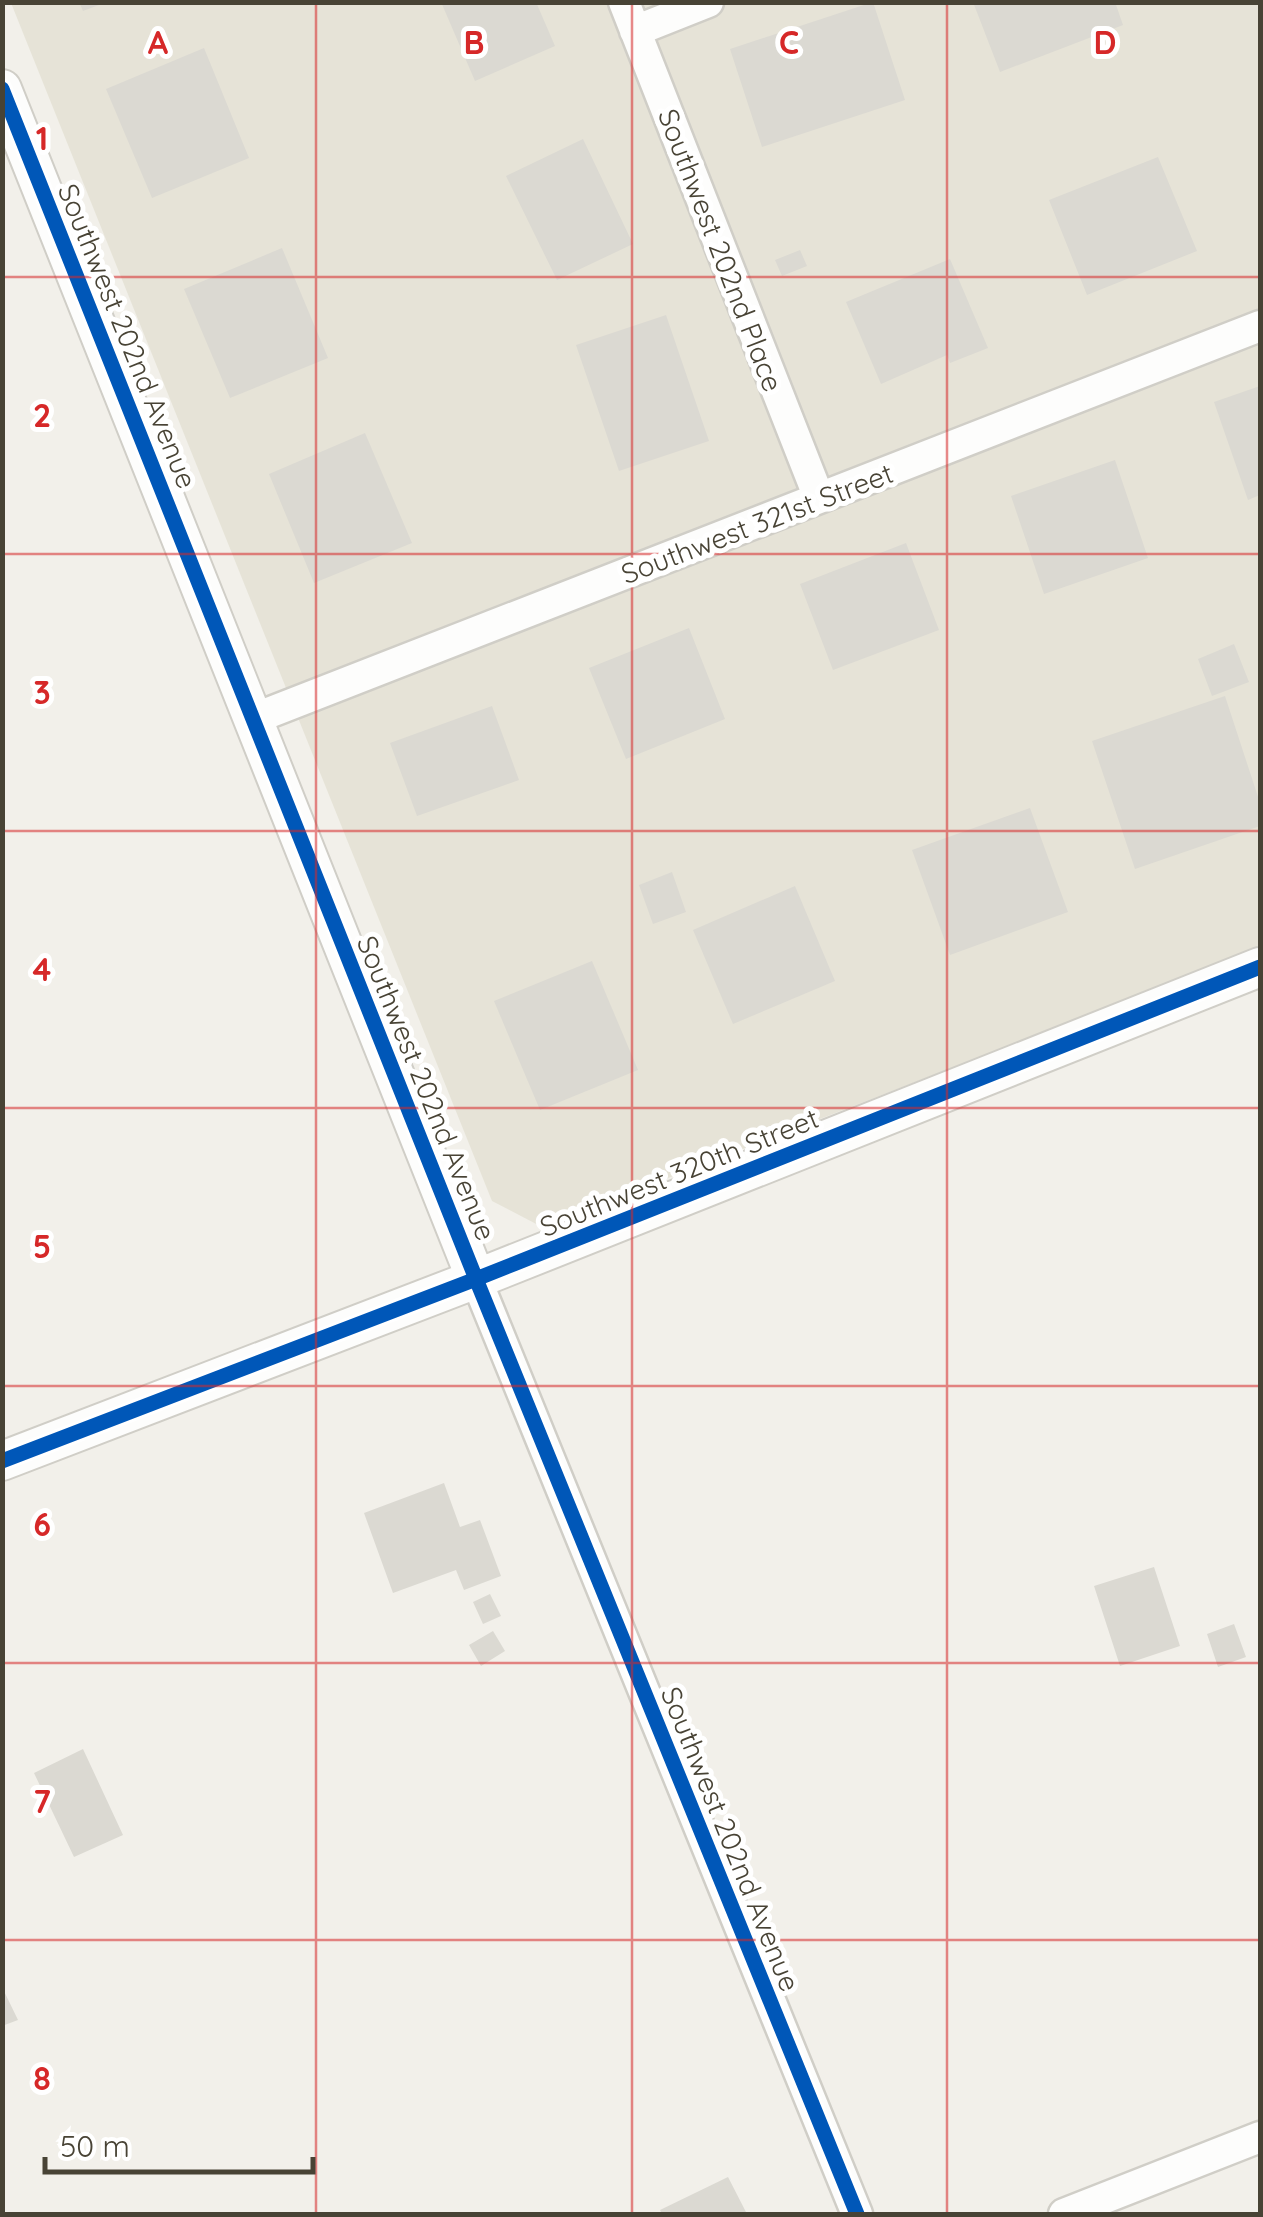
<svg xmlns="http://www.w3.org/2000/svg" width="1263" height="2217" viewBox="0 0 1263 2217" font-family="Quicksand,sans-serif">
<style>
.residential{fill:#e6e3d7}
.building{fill:#dbd9d2}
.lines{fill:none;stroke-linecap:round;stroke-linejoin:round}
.minor-casing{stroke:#d0cec7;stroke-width:35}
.tertiary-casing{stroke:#d0cec7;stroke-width:42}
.minor{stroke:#fdfdfc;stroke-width:30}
.tertiary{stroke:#fdfdfc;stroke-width:38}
.cycleway-casing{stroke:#fff;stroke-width:21}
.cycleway{stroke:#0057b8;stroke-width:15}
.grid{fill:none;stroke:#d62828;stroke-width:2.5;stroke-opacity:0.55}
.labels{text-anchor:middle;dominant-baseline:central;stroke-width:10;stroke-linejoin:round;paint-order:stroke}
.street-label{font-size:28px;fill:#484335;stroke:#fff}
.grid-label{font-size:32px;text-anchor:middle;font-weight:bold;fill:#d62828;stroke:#fff;stroke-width:10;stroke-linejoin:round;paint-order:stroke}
</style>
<rect width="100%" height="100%" fill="#f2f0ea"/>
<path class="residential" d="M11 3H1260V948L542 1227 492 1201Z"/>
<path class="building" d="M79 2H104V3L83 11Z
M441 2H536L555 46 475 81Z
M873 2 905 100 762 147 730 49Z
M973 2H1115L1123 25 1000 72Z
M204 48 249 158 152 198 106 89Z
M583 139 633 244 557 280 506 176Z
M1158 157 1197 251 1087 295 1049 200Z
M282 248 328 358 230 398 184 289Z
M800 250 807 266 782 276 775 260Z
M950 259 988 348 950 363 947 355 881 384 846 302Z
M666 315 709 441 619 471 576 345Z
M1260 386V495L1248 500 1214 402Z
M365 433 412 543 314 583 269 474Z
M1115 460 1148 558 1044 594 1011 496Z
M906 543 939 630 833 670 800 584Z
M689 628 725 719 626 759 589 668Z
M1234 644 1249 682 1212 696 1198 659Z
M1225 696 1260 803V826L1135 869 1092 741Z
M492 706 519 780 417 816 390 743Z
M1030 808 1068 912 950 955 912 850Z
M672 872 686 912 653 924 639 885Z
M795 886 835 981 733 1024 693 930Z
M592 961 638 1070 540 1110 494 1001Z
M444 1483 460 1527 480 1520 501 1576 464 1590 456 1570 393 1593 364 1513Z
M1154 1567 1180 1646 1120 1666 1094 1586Z
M490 1594 501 1616 483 1624 473 1602Z
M1234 1624 1246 1657 1218 1667 1207 1634Z
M493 1631 505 1651 481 1666 469 1645Z
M83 1749 123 1835 74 1857 34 1773Z
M2 1987 18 2020 2 2026Z
M728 2177 747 2214H662L660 2210Z"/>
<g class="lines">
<defs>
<path id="minor" d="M624 2 819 498
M635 31 708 2
M253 719 1260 326
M476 1279 857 2214
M1064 2214 1260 2137"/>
<path id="tertiary" d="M2 89 476 1279
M2 1461 476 1279 1260 967"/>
</defs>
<use href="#minor" class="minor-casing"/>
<use href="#tertiary" class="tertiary-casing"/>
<use href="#minor" class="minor"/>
<use href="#tertiary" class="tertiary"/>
<defs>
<path id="cycleway" d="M2 89 476 1279 857 2214
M2 1461 476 1279 1260 967"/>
</defs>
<use href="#cycleway" class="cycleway-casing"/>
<use href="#cycleway" class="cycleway"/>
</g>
<path class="grid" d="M316 2V2214M632 2V2214M947 2V2214M2 277H1260M2 554H1260M2 831H1260M2 1108H1260M2 1386H1260M2 1663H1260M2 1940H1260"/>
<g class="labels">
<g class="street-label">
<text transform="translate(721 250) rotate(69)">Southwest 202nd Place</text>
<text transform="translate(128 336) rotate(68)">Southwest 202nd Avenue</text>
<text transform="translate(757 523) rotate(-21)">Southwest 321st Street</text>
<text transform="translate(427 1088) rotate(68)">Southwest 202nd Avenue</text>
<text transform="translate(679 1172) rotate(-22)">Southwest 320th Street</text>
<text transform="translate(731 1839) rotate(68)">Southwest 202nd Avenue</text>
</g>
</g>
<g class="grid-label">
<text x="158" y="54">A</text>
<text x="474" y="54">B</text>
<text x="789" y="54">C</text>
<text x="1105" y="54">D</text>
<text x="42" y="150">1</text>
<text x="42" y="427">2</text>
<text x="42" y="704">3</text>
<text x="42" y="981">4</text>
<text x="42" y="1258">5</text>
<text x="42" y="1536">6</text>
<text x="42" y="1813">7</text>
<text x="42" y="2090">8</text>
</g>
<rect width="1263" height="2217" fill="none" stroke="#484335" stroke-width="10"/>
<path d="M45 2157v15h268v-15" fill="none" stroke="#484335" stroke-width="5"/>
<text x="60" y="2157" font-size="30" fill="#484335" stroke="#ffffff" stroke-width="8" paint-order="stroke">50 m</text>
</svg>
